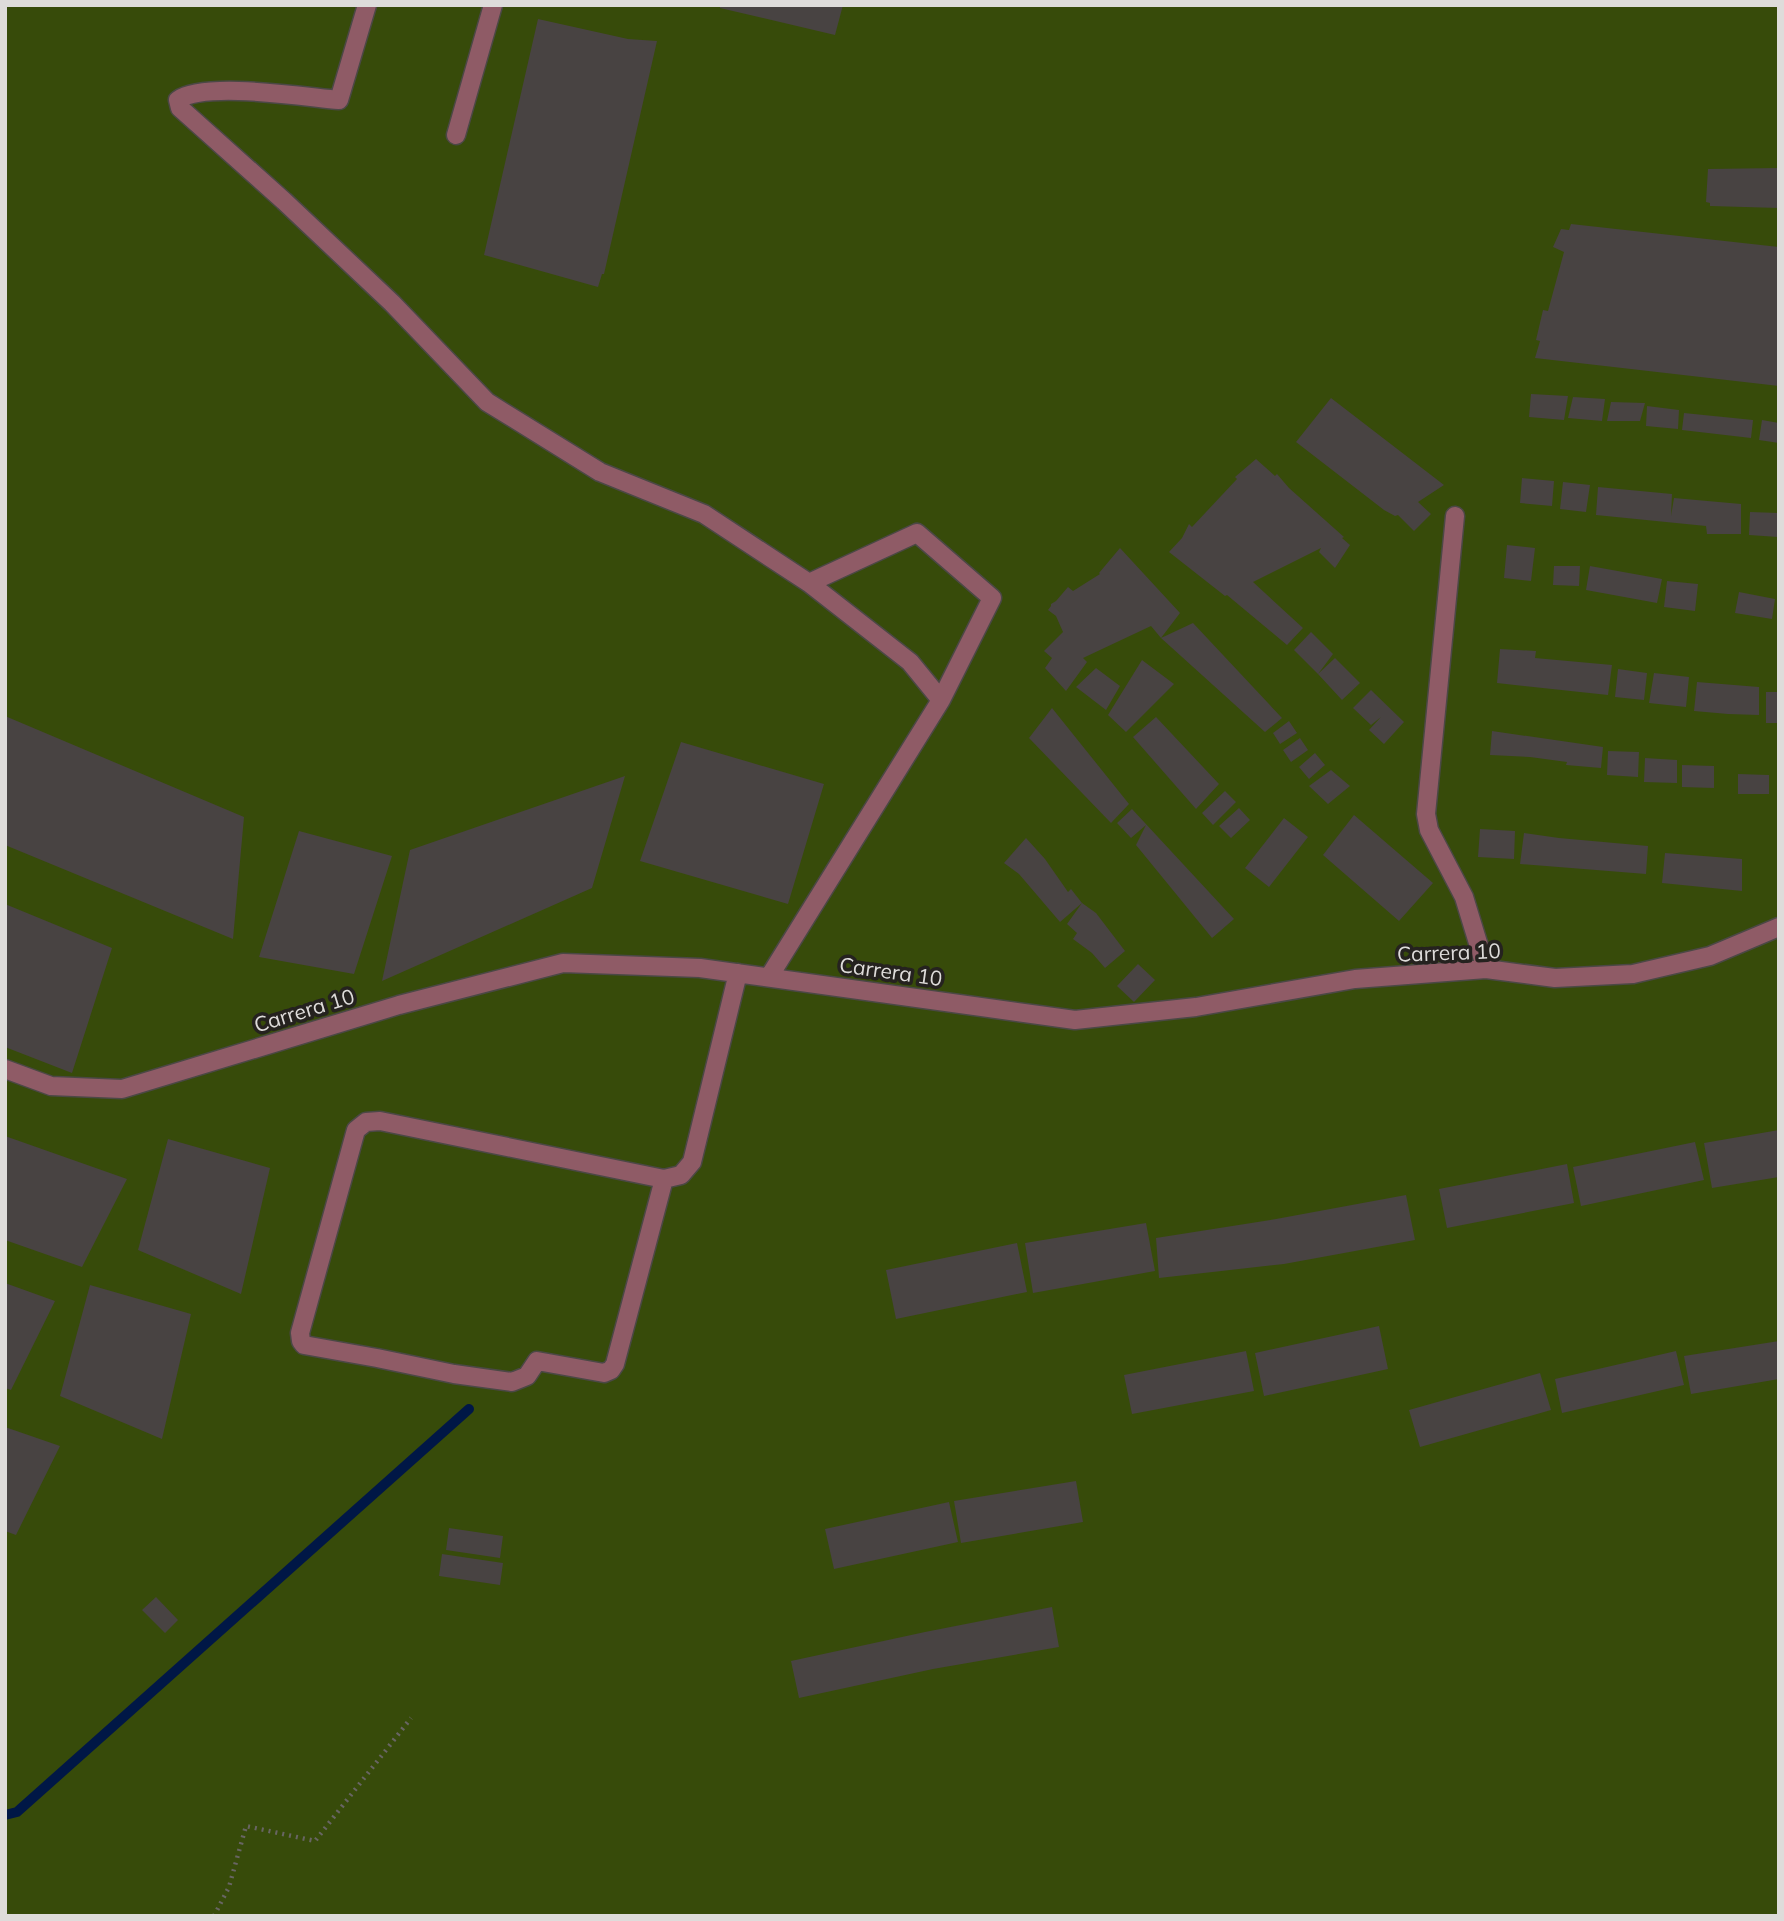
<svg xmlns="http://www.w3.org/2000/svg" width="1784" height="1921" viewBox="0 0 1784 1921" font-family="Mulish,sans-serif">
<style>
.green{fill:#374b0a}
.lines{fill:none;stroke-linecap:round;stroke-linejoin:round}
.stream{stroke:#001746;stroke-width:10}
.building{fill:#484342}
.minor-casing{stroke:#4b4845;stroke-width:21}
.path{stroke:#686563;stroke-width:4.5;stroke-dasharray:2 5;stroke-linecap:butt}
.minor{stroke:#8f5b66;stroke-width:18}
.labels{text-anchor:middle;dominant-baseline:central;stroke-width:7;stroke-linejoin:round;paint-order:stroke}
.street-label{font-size:21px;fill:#dedcda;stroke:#25221f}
</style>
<rect width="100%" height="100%" fill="#2f2c29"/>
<path class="green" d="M5 5H1779V1916H5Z"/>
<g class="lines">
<path class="stream" d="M5 1815 17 1812 469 1409"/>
</g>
<path class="building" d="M720 5H843L835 35 720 8Z
M538 19 628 39 657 41 604 274H602L598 287 484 255Z
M1779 168V208L1710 206V203L1706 202 1708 169Z
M1571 224 1779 247V386L1535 358 1540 341 1536 340 1543 310 1548 311 1564 252 1553 247 1561 229 1569 230Z
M1531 394 1568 396 1564 420 1529 417Z
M1573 397 1605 399 1602 421 1568 418Z
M1331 398 1444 485 1418 502 1431 514 1414 531 1398 515 1395 516 1384 510 1296 442Z
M1611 402 1645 403 1640 421H1607Z
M1647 406 1679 410 1678 429 1646 426Z
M1684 413 1753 420 1751 438 1682 430Z
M1762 420 1779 423V443L1759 440Z
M1256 459 1275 476 1277 474 1289 488 1344 537 1342 538 1350 545 1335 568 1319 552 1321 548 1253 582 1303 628 1287 645 1227 595 1225 596 1169 552 1182 538 1189 524 1192 527 1237 479 1235 477Z
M1522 478 1554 481 1552 506 1520 503Z
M1563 482 1590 485 1586 512 1560 509Z
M1598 487 1672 494 1671 516 1674 498 1741 504V534H1707L1706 526 1596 515Z
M1750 512 1779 513 1778 537 1749 535Z
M1507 545 1535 548 1531 581 1504 578Z
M1120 548 1180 613 1161 638 1193 623 1282 718 1265 732 1161 638 1151 626 1083 658 1087 662 1066 691 1045 668 1052 658 1044 651 1063 632 1056 616 1048 610 1051 606V604L1056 601 1068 587 1073 591 1100 574 1099 573Z
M1554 566H1580L1579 586 1553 585Z
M1590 566 1662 579 1657 603 1586 590Z
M1667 581 1698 584 1695 611 1664 607Z
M1739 592 1775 599 1772 619 1735 613Z
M1311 632 1333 654 1318 674 1294 650Z
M1500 649 1536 651 1535 658 1612 665 1608 695 1497 683Z
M1335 658 1360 683 1342 700 1318 674Z
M1142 660 1174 684 1126 732 1108 715Z
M1096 668 1120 686 1106 710 1076 687Z
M1618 669 1647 673 1644 700 1615 697Z
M1654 673 1689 677 1686 707 1649 703Z
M1697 682 1759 687V715L1728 714 1694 711Z
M1371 690 1404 722 1384 744 1369 730 1381 717 1371 725 1353 708Z
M1766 692H1779V723H1766Z
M1052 708 1129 804 1111 823 1029 738Z
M5 716 244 817 233 939 5 845Z
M1156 717 1219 784 1196 809 1133 737Z
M1289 721 1297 733 1280 744 1273 733Z
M1492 731 1603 747 1601 768 1566 765 1567 762 1530 757 1490 755Z
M1300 738 1308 750 1291 762 1283 750Z
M681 742 824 784 788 904 640 861Z
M1608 751 1639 752 1638 777 1607 775Z
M1315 753 1325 765 1309 779 1299 767Z
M1645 758 1677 760V783L1644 782Z
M1682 765 1714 766V788L1682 787Z
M1331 770 1350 786 1328 804 1309 786Z
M1738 774 1769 775V794H1738Z
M625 776 592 888 382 981 410 850Z
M1225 791 1236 802 1213 825 1202 813Z
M1239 808 1250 820 1231 838 1219 826Z
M1132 809 1234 919 1212 938 1136 845 1146 825 1131 838 1117 823Z
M1354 815 1433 883 1399 921 1323 855Z
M1284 818 1308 837 1269 887 1245 868Z
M1480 829 1515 831 1514 859 1478 857Z
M299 831 392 856 354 974 259 957Z
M1524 833 1559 838 1648 846 1646 874 1520 864Z
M1026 838 1045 859 1068 892 1071 889 1082 903 1096 913 1125 951 1105 968 1092 953 1073 939 1077 933 1067 924 1082 903 1060 922 1019 874 1004 863Z
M1665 853 1742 859V891L1662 883Z
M5 904 112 948 72 1073 5 1047Z
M1138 964 1155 980 1134 1002 1117 986Z
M1779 1130V1177L1712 1188 1704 1143Z
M5 1136 127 1179 82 1267 5 1240Z
M168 1139 270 1168 241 1294 138 1250Z
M1695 1142 1704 1180 1581 1206 1573 1167Z
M1567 1164 1574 1203 1447 1228 1439 1189Z
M1406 1195 1415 1240 1284 1264 1159 1278 1156 1238 1276 1219Z
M1146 1223 1155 1271 1033 1293 1025 1243Z
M1017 1243 1027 1292 896 1319 886 1270Z
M5 1283 55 1301 11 1390 5 1388Z
M90 1285 191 1314 162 1439 60 1396Z
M1379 1326 1388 1369 1264 1396 1255 1353Z
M1779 1341V1379L1691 1394 1684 1356Z
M1246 1351 1254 1391 1132 1414 1124 1375Z
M1676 1351 1684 1385 1562 1413 1555 1379Z
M1540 1373 1551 1410 1420 1447 1409 1410Z
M5 1427 60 1446 16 1535 5 1531Z
M1076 1481 1083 1522 961 1543 954 1501Z
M949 1502 958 1542 834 1569 825 1529Z
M449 1528 503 1536 500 1558 446 1550Z
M442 1554 503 1563 500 1585 439 1576Z
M156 1597 178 1620 165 1633 142 1610Z
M1052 1607 1059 1647 933 1669 799 1698 791 1661 925 1632Z"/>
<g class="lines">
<defs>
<path id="minor" d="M367 5 339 100C304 97 205 81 178 100L180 108 284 201 392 303 487 402 600 472 704 514 809 583 910 662 941 700
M456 135 493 5
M1455 516 1426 814 1429 830 1464 897 1486 969
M769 977 941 700 992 598 917 533 809 583
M5 1069 51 1086 122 1089 399 1005 563 963 700 968 1075 1020 1196 1007 1355 979 1486 969 1555 978 1633 974 1710 956 1779 927
M664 1179 615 1364 611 1370 604 1373 537 1361 527 1376 512 1382 454 1374 377 1358 304 1345 301 1341 300 1333 356 1130 366 1122 380 1121 664 1179 681 1175 692 1162 738 973"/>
</defs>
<use href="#minor" class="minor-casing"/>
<path class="path" d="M214 1916 229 1887 246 1826 315 1841 411 1718"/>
<use href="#minor" class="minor"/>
</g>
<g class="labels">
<g class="street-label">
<text transform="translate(1449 952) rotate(-2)">Carrera 10</text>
<text transform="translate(891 971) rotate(8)">Carrera 10</text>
<text transform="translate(304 1010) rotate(-17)">Carrera 10</text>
</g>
</g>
<rect width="1784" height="1921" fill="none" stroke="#dedcda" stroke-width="14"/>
</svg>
